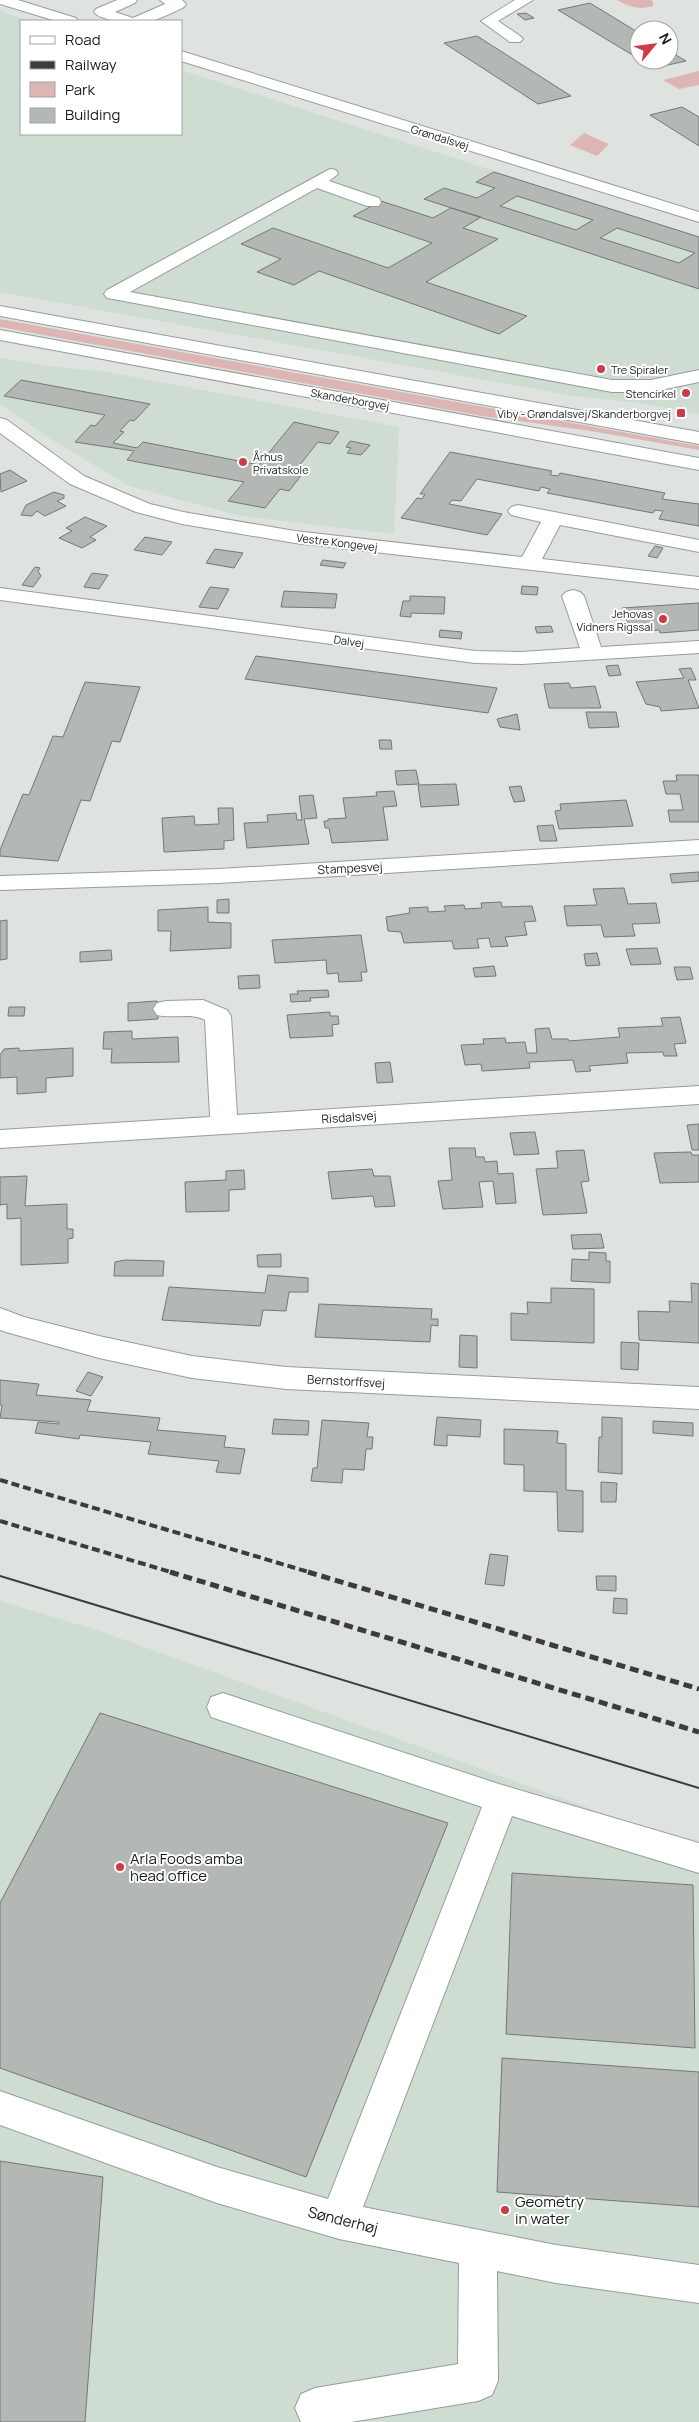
<svg xmlns="http://www.w3.org/2000/svg" width="699" height="2422" viewBox="0 0 699 2422" font-family="Manrope,sans-serif">
<style>
.built{fill:#cfdcd2}
.green{fill:#ddb5b4}
.building{fill:#b3b8b4;stroke:#737874;fill-rule:evenodd}
.lines{fill:none;stroke-linecap:round;stroke-linejoin:round}
.minor-casing{stroke:#979d99;stroke-width:2}
.major-casing{stroke:#979d99;stroke-width:2}
.minor{fill:#fff;fill-rule:evenodd}
.major{fill:#fff;fill-rule:evenodd}
.tram{stroke:#3a3d3b;stroke-width:2}
.rail-far1{stroke:#3a3d3b;stroke-width:4;stroke-dasharray:8 4;stroke-linecap:butt}
.rail{stroke:#3a3d3b;stroke-width:5;stroke-dasharray:9 5;stroke-linecap:butt}
.poi-dot{fill:#cc3c48;stroke:#fff;stroke-width:2}
.labels{text-anchor:middle;dominant-baseline:central;stroke-width:4;stroke-linejoin:round;paint-order:stroke}
.far-street-label{font-size:11px;fill:#1a1c1b;stroke:#fff}
.far-poi-label{font-size:11px;fill:#1a1c1b;stroke:#fff;text-anchor:end}
.street-label{font-size:12px;fill:#1a1c1b;stroke:#fff}
.near-poi-label{font-size:15px;fill:#1a1c1b;stroke:#fff;text-anchor:start}
.near-street-label{font-size:15px;fill:#1a1c1b;stroke:#fff}
</style>
<rect width="100%" height="100%" fill="#dee3df"/>
<path class="built" d="M0 11 30 21H21V134H181V70L699 237V414L639 403 574 396 0 292Z
M0 358 49 366 107 372 399 427 394 534 240 516 129 486 49 438 0 404Z
M0 1601 100 1631 699 1848V2422H0Z"/>
<path class="green" d="M617 0H650L653 1V6C640 10 629 7 617 0Z
M699 71V85L679 89 663 80Z
M584 133 609 144 597 156 570 145Z
M0 319 699 446V450L591 431 482 416 0 327Z"/>
<path class="building" d="M590 3 639 33V59L558 10Z
M526 13 534 18 525 20 517 14Z
M477 36 571 96 538 104 444 43Z
M669 51 686 61 654 68 641 60H669Z
M682 107 699 117V146L650 115Z
M494 172 699 237V289L424 199 444 188 477 198 495 188 476 182ZM517 196 593 220 576 230 500 206ZM617 228 695 253 679 263 600 238Z
M381 201 433 218 451 208 481 217 463 228 498 239 426 282 527 316 499 334 319 271 294 285 257 272 281 259 241 244 273 228 388 268 432 243 353 216Z
M21 380 150 404 134 421 130 420 120 431 124 432 113 443 137 448 143 442 259 465 294 422 339 432 330 444 318 442 294 472 303 473 289 491 280 489 265 508 228 501 244 482 127 460 134 451 75 442 91 425 95 426 105 415 4 396Z
M350 441 370 445 361 455 347 453 351 448 346 447Z
M450 452 552 471 550 475 558 476 560 473 665 493 662 499 699 504V526L659 519 663 511 655 510 653 513 547 493 550 489 541 487 539 491 477 479 461 501 452 500 449 504 502 514 487 535 401 518 417 498 422 499 425 494H420Z
M10 470 27 481 1 492 0 474Z
M54 492 64 495V498L57 501 66 506 45 516 37 511 32 516 21 515 26 505Z
M85 517 107 526 90 537 96 540 82 548 59 538 72 531 66 528Z
M145 537 172 542 162 555 134 550Z
M655 546 663 548 657 558 648 556Z
M215 549 243 553 234 568 206 563Z
M323 560 346 563 343 568 320 565Z
M35 567 40 568 38 571 41 576 33 587 22 585Z
M92 573 108 575 99 589 84 587Z
M522 586 538 587 537 595 521 594Z
M210 587 229 589 218 609 199 607Z
M284 591 337 594 335 608 281 607Z
M410 596 445 597 444 614 411 613V617L400 616 403 601H410Z
M699 603V630L660 633 659 630 631 632 622 608Z
M551 626 553 632 537 633 535 627Z
M440 630 462 632 461 639 439 637Z
M256 656 497 688 488 713 245 679Z
M618 665 621 675 609 676 606 666Z
M691 668 696 680H688L699 708 661 711 660 707 646 704 636 682 684 678 679 669Z
M85 682 140 687 120 742 112 741 90 801 81 800 58 861 0 856V850L23 794 29 795 53 736 63 737Z
M569 683 571 688 595 686 601 708H549L544 684Z
M586 712H616L619 727 589 728Z
M517 714 520 730 500 727 497 719Z
M379 740H391L392 749H380Z
M416 770 419 784 397 785 395 771Z
M676 775H699V822H670L668 810H683L680 794H666L663 781H677Z
M456 784 459 805 421 807 418 785Z
M521 786 525 801 514 802 509 787Z
M394 791 397 806 383 807 388 840 332 843 329 828H325L324 821H328V819L346 818 343 798 377 796 376 792Z
M313 795 317 818 304 819 309 844 247 848 244 823 268 822 267 815 296 813 297 820H302L299 796Z
M626 800 633 826 559 829 555 811 561 810 560 804Z
M218 808H233L234 840 224 841V849L164 852 162 818 194 816 195 825 219 824Z
M553 825 557 841H540L537 826Z
M699 872V881L672 883 670 874Z
M624 888 628 904 656 903 660 923 632 924 635 936 604 937 601 925 567 926 564 906 597 905 593 889Z
M229 899V913H217V900Z
M501 902 502 907 532 906 536 921 524 922 527 935 505 937 508 946 491 947 489 938 477 939 479 948 454 949 452 941 404 943 401 932 388 931 386 917 410 913 409 908 428 907V912L446 911 444 906 464 905 465 909 482 908 481 903Z
M208 907V922L231 923V948L170 951 171 931H158V910Z
M7 920V959L0 960V921Z
M361 935 367 972H361L362 981 339 982 338 973 327 974 326 960 275 963 272 940Z
M657 948 661 964 631 965 626 949Z
M111 950 112 960 80 962V952Z
M597 953 600 965 586 966 584 954Z
M494 966 496 976 475 977 473 968Z
M674 967H690L693 979 677 980Z
M259 975 260 988 239 989 238 976Z
M328 990 329 997 310 998 311 1001 291 1002 290 994H298L297 991Z
M157 1001 158 1019 128 1021V1003Z
M9 1007H25L24 1016H8Z
M330 1012V1016H338L339 1024 332 1025 333 1036 290 1038 287 1015Z
M680 1017 686 1043 674 1044 677 1056H664L663 1052 626 1053 628 1063 589 1066 591 1071 576 1072 573 1060 529 1062 530 1068 482 1071 481 1064 465 1065 461 1045 484 1044 483 1039 505 1038 506 1043 525 1042 527 1053H537L535 1029 549 1028 552 1039H568L569 1041 620 1037 618 1028 663 1026 661 1018Z
M132 1031V1039L178 1037 179 1062 111 1063 112 1049H103L104 1032Z
M19 1048V1051L73 1048V1076L46 1078V1092L17 1094V1077L0 1078V1055L4 1049Z
M390 1062 393 1082 377 1083 375 1063Z
M699 1124V1150H692L687 1125Z
M535 1132 539 1154 514 1155 510 1133Z
M449 1148H475L476 1157H484L485 1162 497 1161 498 1174 513 1173 516 1203 496 1204 493 1181 479 1182 483 1207 443 1209 438 1181 452 1180Z
M584 1150 589 1181 581 1182 587 1213 543 1215 536 1169 558 1168 556 1151Z
M691 1152 692 1155H699V1182L660 1183 654 1153Z
M372 1169 374 1176H390L395 1206 375 1207 373 1196 332 1199 328 1172Z
M244 1170 245 1189 229 1190V1211L186 1212 185 1182 226 1180V1171Z
M27 1176 25 1206 67 1204V1229H73V1238L68 1239V1263L21 1265V1218L7 1219V1204L0 1205V1177Z
M601 1234 604 1248 573 1249 571 1235Z
M589 1252 606 1253V1261H610V1283L571 1281 572 1259 589 1260Z
M281 1254V1267H258L257 1255Z
M125 1260 164 1261 163 1276H114L115 1262Z
M268 1275 308 1278V1292H289L286 1311 263 1310 260 1326 162 1320 169 1287 265 1293Z
M691 1283 699 1284V1343L639 1340 638 1311 670 1312 669 1301 692 1302Z
M551 1288 594 1289V1343L511 1340V1313L528 1314 527 1302 551 1303Z
M319 1304 432 1309 431 1319H438V1326L431 1325 430 1342 315 1337Z
M460 1335 477 1336V1368L459 1367Z
M621 1342 639 1343 638 1370 621 1369Z
M88 1372 103 1377 91 1396 76 1391Z
M0 1380 39 1384 36 1395 91 1400 87 1411 160 1418 157 1430 226 1436 224 1447 245 1449 240 1474 216 1472 219 1461 148 1454 151 1442 80 1435 79 1439 35 1433 38 1422 59 1424V1422L0 1418 2 1405H0Z
M437 1417 481 1420 480 1437 447 1435V1446L434 1445Z
M602 1417 622 1418V1474L598 1472 599 1437H602Z
M274 1419 309 1421 308 1435 272 1434Z
M322 1420 369 1423 367 1437H373L372 1449H366L364 1470 343 1469 342 1483 311 1481 313 1468H317Z
M653 1421 693 1423V1436L653 1433Z
M504 1429 558 1431 557 1443 566 1444V1490L583 1491V1532L558 1531 557 1492 524 1491V1465L504 1464Z
M601 1482 617 1483 616 1502H601Z
M490 1554 508 1556 504 1586 485 1584Z
M596 1576H616V1591L597 1590Z
M614 1598 627 1599V1614L613 1613Z
M100 1713 448 1823 306 2177 0 2068V1903Z
M512 1873 693 1885 695 2048 506 2034Z
M502 2058 699 2072V2207L497 2192Z
M0 2161 103 2177 85 2422H0Z"/>
<g class="lines">
<defs>
<path id="minor" d="M0 0H18L76 18 78 21H56L0 4Z
M117 0H137L135 3 115 12 133 18 165 4 160 0H182L186 4 184 7C174 12 162 18 151 21 139 24 101 22 94 12L96 9Z
M515 0H533L498 21 520 36 523 39 520 42H510L481 21Z
M181 51 699 212V222L181 61Z
M330 169 336 170 338 174 329 181 379 198 381 202 379 206H367L317 188 130 292 612 380H651L699 370V382L651 392H612L113 299 107 298 104 294 107 290Z
M0 418 7 420 84 476 150 504 183 512 295 531 522 557 541 522 511 515 508 511 511 507 518 505 699 540V552L560 525 542 559 699 577V589L295 543 182 524 136 512 70 484 0 433Z
M0 588 475 651 522 652 580 648 562 596 566 592 573 590 580 592 584 596 601 647 699 641V653L522 664 475 663 0 600Z
M699 840V854L219 883 0 890V876L219 869Z
M203 1000 227 1010 231 1016 237 1115 699 1086V1104L0 1148V1130L210 1117 205 1020C191 1012 173 1019 157 1015L153 1009 157 1003 166 1001Z
M0 1308 24 1317 99 1336 192 1356 286 1367 699 1387V1409L286 1389 192 1378 99 1358 6 1332 0 1330Z
M223 1693 502 1785 699 1843V1873L512 1816 363 2207 556 2245 699 2265V2303L556 2283 497 2271 498 2381 492 2395 478 2401 351 2422H301L295 2408 301 2394 315 2388 458 2364 459 2263 339 2239 217 2203 0 2125V2091L217 2167 328 2199 482 1807 211 1717 207 1707 211 1697Z"/>
<path id="major" d="M0 306 699 432V444L0 316Z
M0 330 699 458V470L0 340Z"/>
</defs>
<use href="#minor" class="minor-casing"/>
<use href="#major" class="major-casing"/>
<use href="#minor" class="minor"/>
<use href="#major" class="major"/>
<path class="tram" d="M0 1576 699 1788"/>
<path class="rail-far1" d="M0 1480 312 1573
M0 1521 174 1573"/>
<path class="rail" d="M170 1572 699 1732
M308 1572 699 1689"/>
</g>
<g class="poi-dot">
<circle cx="601" cy="369" r="5"/>
<circle cx="686" cy="393" r="5"/>
<rect x="676" y="408" width="10" height="10" rx="2.5"/>
<circle cx="243" cy="462" r="5"/>
<circle cx="663" cy="619" r="5"/>
<circle cx="120" cy="1867" r="5"/>
<circle cx="505" cy="2210" r="5"/>
</g>
<g class="labels">
<g class="far-street-label">
<text transform="translate(440 137) rotate(17)">Grøndalsvej</text>
<text transform="translate(350 399) rotate(10)">Skanderborgvej</text>
<text transform="translate(337 542) rotate(7)">Vestre Kongevej</text>
<text transform="translate(349 641) rotate(8)">Dalvej</text>
</g>
<g class="far-poi-label">
<text x="611" y="369" text-anchor="start">Tre Spiraler</text>
<text x="676" y="393">Stencirkel</text>
<text x="671" y="413">Viby - Grøndalsvej/Skanderborgvej</text>
<text x="253" y="456" text-anchor="start">Århus<tspan x="253" dy="13">Privatskole</tspan></text>
<text x="653" y="613">Jehovas<tspan x="653" dy="13">Vidners Rigssal</tspan></text>
</g>
<g class="street-label">
<text transform="translate(350 868) rotate(-3)">Stampesvej</text>
<text transform="translate(349 1117) rotate(-4)">Risdalsvej</text>
<text transform="translate(346 1381) rotate(3)">Bernstorffsvej</text>
</g>
<g class="near-poi-label">
<text x="130" y="1858">Arla Foods amba<tspan x="130" dy="17">head office</tspan></text>
<text x="515" y="2201">Geometry<tspan x="515" dy="17">in water</tspan></text>
</g>
<g class="near-street-label">
<text transform="translate(343 2220) rotate(14)">Sønderhøj</text>
</g>
</g>
<rect x="20" y="20" width="162" height="115" fill="#ffffff" stroke="#a3a4a4"/>
<rect x="30" y="36" width="25" height="8" fill="#ffffff" stroke="#a3a4a4"/>
<text x="65" y="45" font-size="15" fill="#1a1c1b">Road</text>
<rect x="30" y="61" width="25" height="8" fill="#3a3d3b" stroke="#a3a4a4"/>
<text x="65" y="70" font-size="15" fill="#1a1c1b">Railway</text>
<rect x="30" y="82" width="25" height="15" fill="#ddb5b4" stroke="#a3a4a4"/>
<text x="65" y="95" font-size="15" fill="#1a1c1b">Park</text>
<rect x="30" y="108" width="25" height="15" fill="#b3b8b4" stroke="#a3a4a4"/>
<text x="65" y="120" font-size="15" fill="#1a1c1b">Building</text>
<g transform="translate(654 45) rotate(61)"><circle r="24" fill="#ffffff" stroke="#a3a4a4"/>
<path d="M0-4L9 19L0 12L-9 19Z" fill="#cc3c48"/>
<text y="-8" font-size="14" font-weight="bold" text-anchor="middle" fill="#1a1c1b">N</text>
</g>
</svg>
